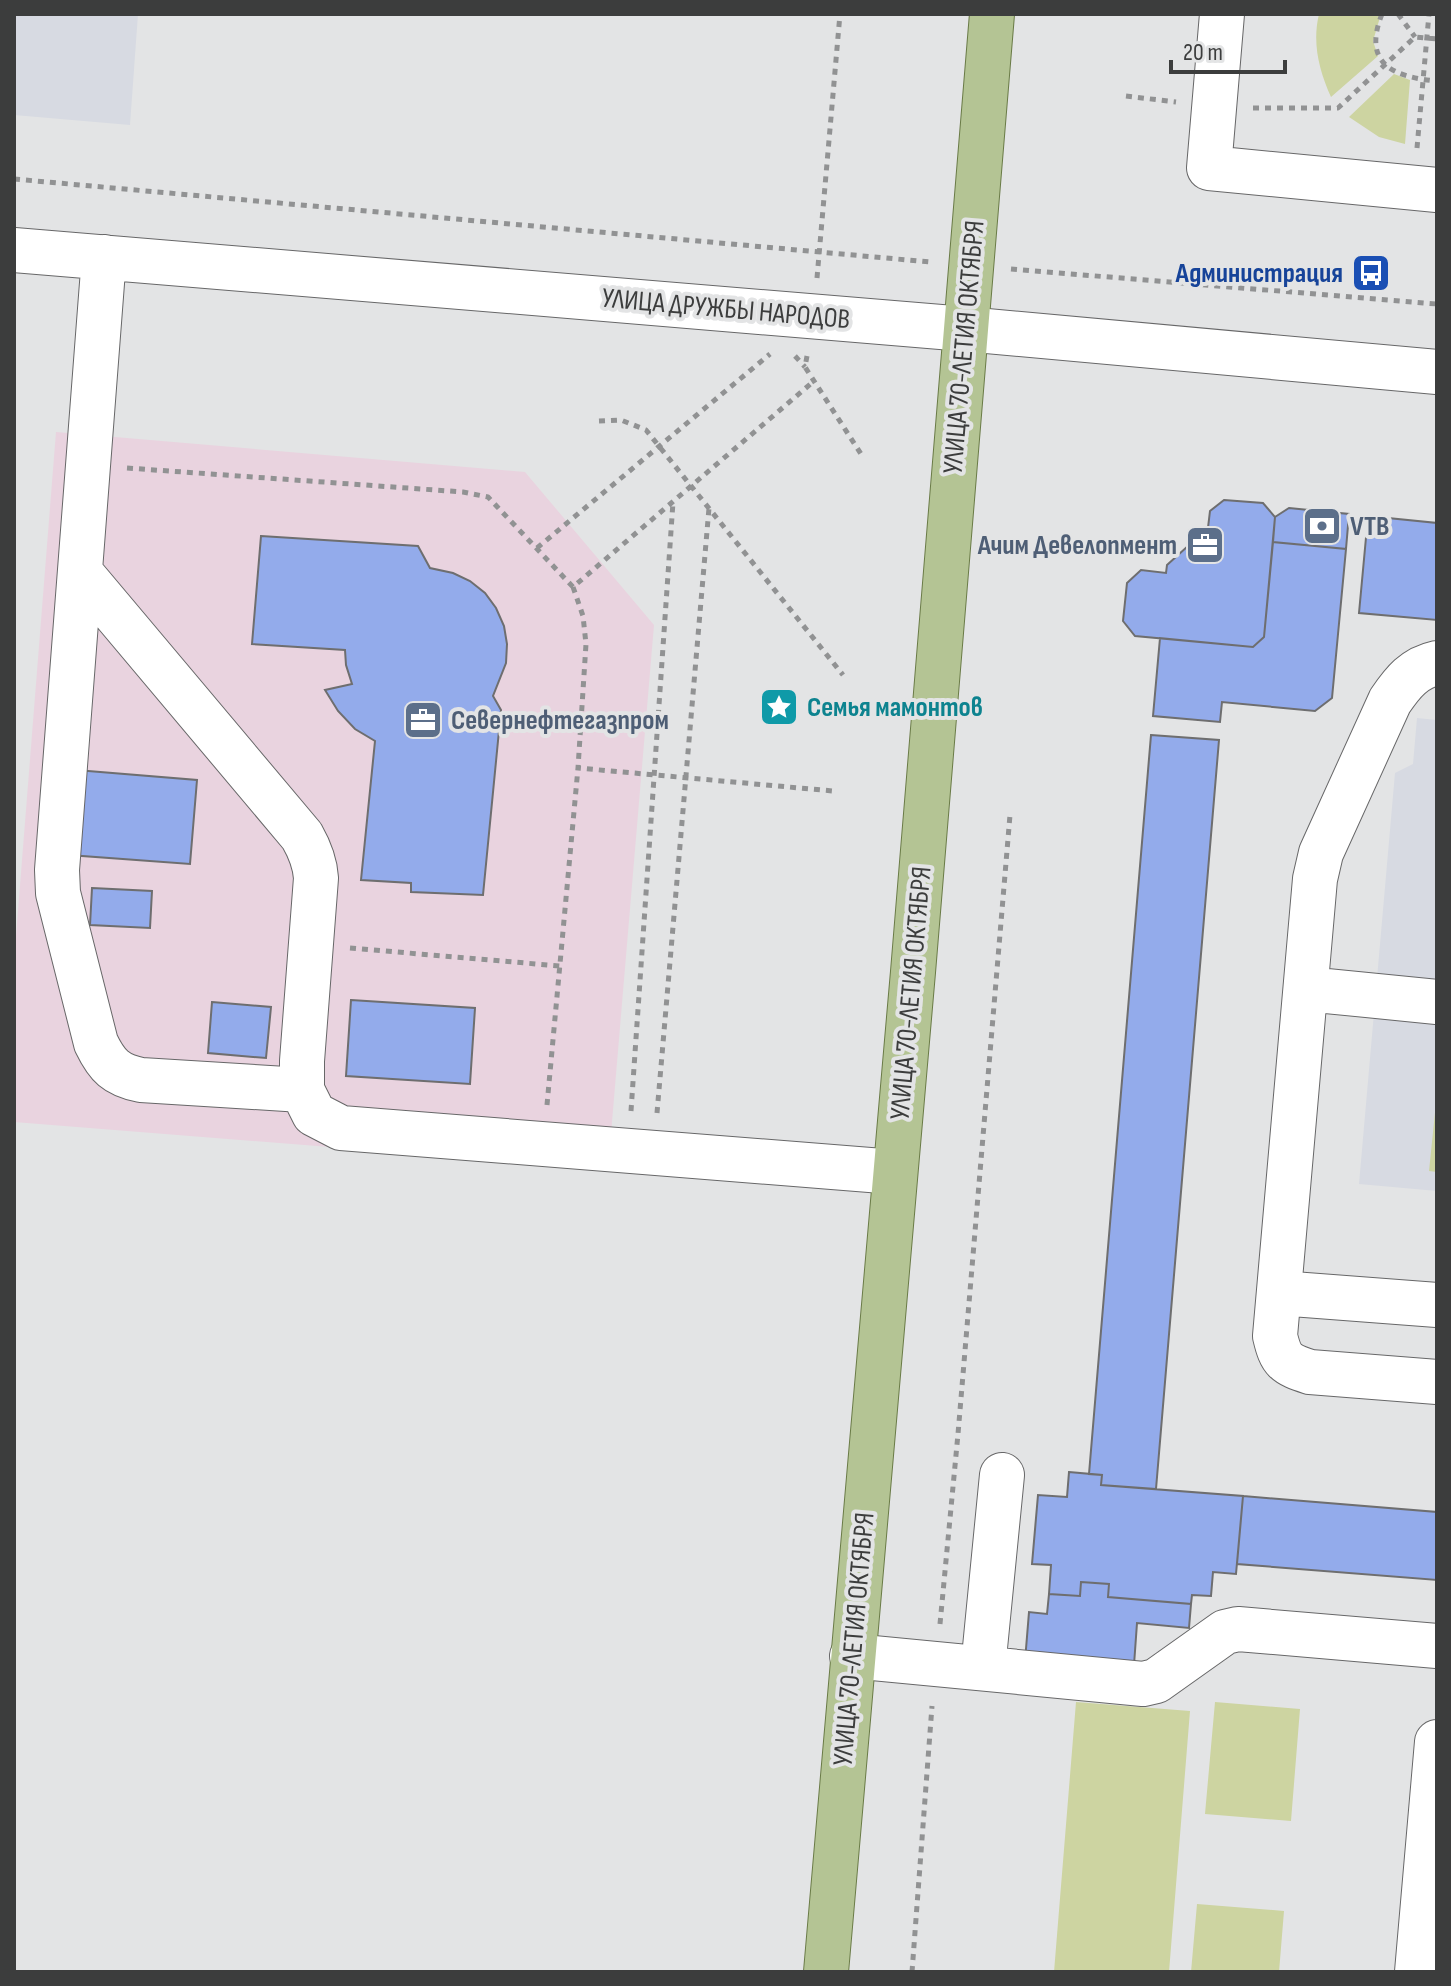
<svg xmlns="http://www.w3.org/2000/svg" width="1451" height="1986" viewBox="0 0 1451 1986" font-family="'Sofia Sans Condensed',sans-serif">
<style>
.commercial{fill:#e9d3df}
.built{fill:#d7dae2}
.green{fill:#cdd4a1}
.building{fill:#93abeb;stroke:#6e6e6f;stroke-width:2}
.lines{fill:none;stroke-linecap:round;stroke-linejoin:round}
.minor-casing{stroke:#676768;stroke-width:46}
.major-casing{stroke:#6a7b47;stroke-width:46}
.path{stroke:#919293;stroke-width:5;stroke-dasharray:6 6;stroke-linecap:butt}
.minor{stroke:#fff;stroke-width:44}
.major{stroke:#b4c494;stroke-width:44}
.labels{text-anchor:middle;dominant-baseline:central;stroke-width:8;stroke-linejoin:round;paint-order:stroke}
.transit-label{font-size:28px;font-weight:bold;fill:#164399;stroke:#e3e4e5;text-anchor:end}
.street-label{font-size:28px;fill:#3c3d3d;stroke:#e3e4e5}
.service-label{font-size:28px;font-weight:bold;fill:#4e5e75;stroke:#e3e4e5;text-anchor:start}
.culture-label{font-size:28px;font-weight:bold;fill:#0d838f;stroke:#e3e4e5;text-anchor:start}
</style>
<rect width="100%" height="100%" fill="#e3e4e5"/>
<path class="commercial" d="M56 432 525 472 654 625 608 1169 14 1122V961Z"/>
<path class="built" d="M14 14H138L130 125 14 115Z
M1417 718 1437 720V1191L1359 1184 1395 773 1413 764Z"/>
<path class="green" d="M1319 14H1381L1373 41 1378 56 1331 97C1319 70 1312 43 1319 14Z
M1394 74 1410 80 1405 144 1379 137 1349 117Z
M1437 1093V1172L1429 1171Z
M1076 1702 1190 1711 1169 1972H1054Z
M1215 1702 1300 1709 1291 1821 1205 1814Z
M1197 1904 1284 1911 1279 1972H1191Z"/>
<path class="building" d="M1224 500 1263 503 1275 517 1264 637 1253 647 1135 636 1123 621 1127 583 1141 570 1166 573 1167 565 1199 536H1207L1210 511Z
M1289 508 1349 514 1346 549 1273 542 1275 517Z
M1368 516 1437 523V620L1359 613Z
M261 536 418 546 430 568 453 573 470 581 485 593 496 608 504 626 507 644 506 663 493 696 501 710 483 895 411 892V883L361 880 375 741 355 729 338 711 325 690 352 684 346 665 345 650 252 644Z
M1273 542 1346 549 1332 698 1315 711 1222 702 1220 722 1153 716 1160 638 1253 647 1264 637Z
M1151 735 1219 740 1156 1489 1101 1485 1102 1475 1089 1474Z
M76 770 197 780 190 864 69 855Z
M92 888 152 891 150 928 90 925Z
M351 1000 475 1008 470 1084 346 1076Z
M212 1002 271 1007 266 1058 208 1053Z
M1069 1472 1102 1475 1101 1485 1243 1496 1236 1574 1213 1572 1211 1596 1192 1595 1191 1604 1108 1597 1109 1584 1081 1582 1080 1596 1049 1594 1051 1565 1032 1564 1038 1495 1067 1497Z
M1243 1496 1437 1512V1580L1237 1564Z
M1081 1582 1109 1584 1108 1597 1191 1604 1189 1628 1137 1623 1134 1665 1025 1661 1029 1612 1047 1614 1049 1594 1080 1596Z"/>
<g class="lines">
<defs>
<path id="minor" d="M1222 14 1209 168 1437 190
M14 250 965 329 1437 372
M104 257 57 870 58 893 96 1043C107 1066 116 1075 141 1080L302 1090 314 1114 341 1128 895 1172
M80 572 302 836C310 850 315 862 316 878L302 1061V1090
M1437 663C1414 668 1403 682 1390 701L1321 853 1315 879 1275 1336C1281 1361 1285 1364 1310 1372L1437 1382
M1306 989 1437 1002
M1279 1293 1437 1305
M852 1656 1143 1684 1156 1681 1225 1632 1238 1629 1437 1646
M983 1668 1002 1475
M1417 1972 1437 1742"/>
<path id="major" d="M826 1972 913 972 992 14"/>
</defs>
<use href="#minor" class="minor-casing"/>
<use href="#major" class="major-casing"/>
<path class="path" d="M1382 14C1362 64 1393 77 1437 81
M1398 14 1415 37
M1126 96 1176 102
M1253 108H1338L1415 37 1437 39
M1417 148 1429 14
M14 179 930 262
M1011 269 1437 304
M817 278 840 14
M795 356 805 367
M807 356 805 367 861 454
M599 421 621 420 646 430 843 675
M127 468 463 492 488 497 573 587 814 381
M537 548 770 354
M573 587 583 616 586 644 578 768 833 791
M350 948 560 966
M547 1105 578 768
M631 1111 673 502
M657 1113 709 508
M940 1624 958 1434 1010 815
M912 1972 932 1706"/>
<use href="#minor" class="minor"/>
<use href="#major" class="major"/>
</g>
<defs>
<symbol id="bus-square" viewBox="-11 -11 22 22"><rect x="-9" y="-9" width="18" height="18" rx="4" fill="#1a4fb4" stroke="#e3e4e5"/><path d="M-5-6H5V4H4V6H2V4H-2V6H-4V4H-5ZM-3.5-4V0h7V-4ZM-3.5 1.2v1.5H-2V1.2ZM2 1.2v1.5H3.5V1.2Z" fill="#fff"/></symbol>
<symbol id="bank-square" viewBox="-11 -11 22 22"><rect x="-9" y="-9" width="18" height="18" rx="4" fill="#5c6f8a" stroke="#e3e4e5"/><path d="M-6-4H6V4H-6ZM0-2.3a2.3 2.3 0 1 0 0 4.6a2.3 2.3 0 1 0 0-4.6Z" fill="#fff"/></symbol>
<symbol id="office-square" viewBox="-11 -11 22 22"><rect x="-9" y="-9" width="18" height="18" rx="4" fill="#5c6f8a" stroke="#e3e4e5"/><path d="M-6-3h4V-5.5h4V-3h4V5H-6ZM-1-4.5V-3h2v-1.5ZM-6 0V1H6V0Z" fill="#fff"/></symbol>
<symbol id="sight-square" viewBox="-11 -11 22 22"><rect x="-9" y="-9" width="18" height="18" rx="4" fill="#0f9aa8" stroke="#e3e4e5"/><path d="M0-6L1.8-2.2L6-1.7L2.9 1.2L3.7 5.4L0 3.3L-3.7 5.4L-2.9 1.2L-6-1.7L-1.8-2.2Z" fill="#fff"/></symbol>
</defs>
<g fill-rule="evenodd">
<use href="#bus-square" x="1349" y="251" width="44" height="44"/>
<use href="#bank-square" x="1300" y="504" width="44" height="44"/>
<use href="#office-square" x="1183" y="523" width="44" height="44"/>
<use href="#sight-square" x="757" y="685" width="44" height="44"/>
<use href="#office-square" x="401" y="698" width="44" height="44"/>
</g>
<g class="labels">
<g class="transit-label">
<text x="1343" y="273">Администрация</text>
</g>
<g class="street-label">
<text transform="translate(726 309) rotate(5)">УЛИЦА ДРУЖБЫ НАРОДОВ</text>
<text transform="translate(964 347) rotate(-85)">УЛИЦА 70-ЛЕТИЯ ОКТЯБРЯ</text>
<text transform="translate(911 993) rotate(-85)">УЛИЦА 70-ЛЕТИЯ ОКТЯБРЯ</text>
<text transform="translate(854 1639) rotate(-85)">УЛИЦА 70-ЛЕТИЯ ОКТЯБРЯ</text>
</g>
<g class="service-label">
<text x="1350" y="526">VTB</text>
<text x="1177" y="545" text-anchor="end">Ачим Девелопмент</text>
<text x="451" y="720">Севернефтегазпром</text>
</g>
<g class="culture-label">
<text x="807" y="707">Семья мамонтов</text>
</g>
</g>
<rect width="1451" height="1986" fill="none" stroke="#3c3d3d" stroke-width="32"/>
<path d="M1171 60v12h114v-12" fill="none" stroke="#3c3d3d" stroke-width="4"/>
<text x="1183" y="60" font-size="24" fill="#3c3d3d" stroke="#e3e4e5" stroke-width="6" paint-order="stroke">20 m</text>
</svg>
